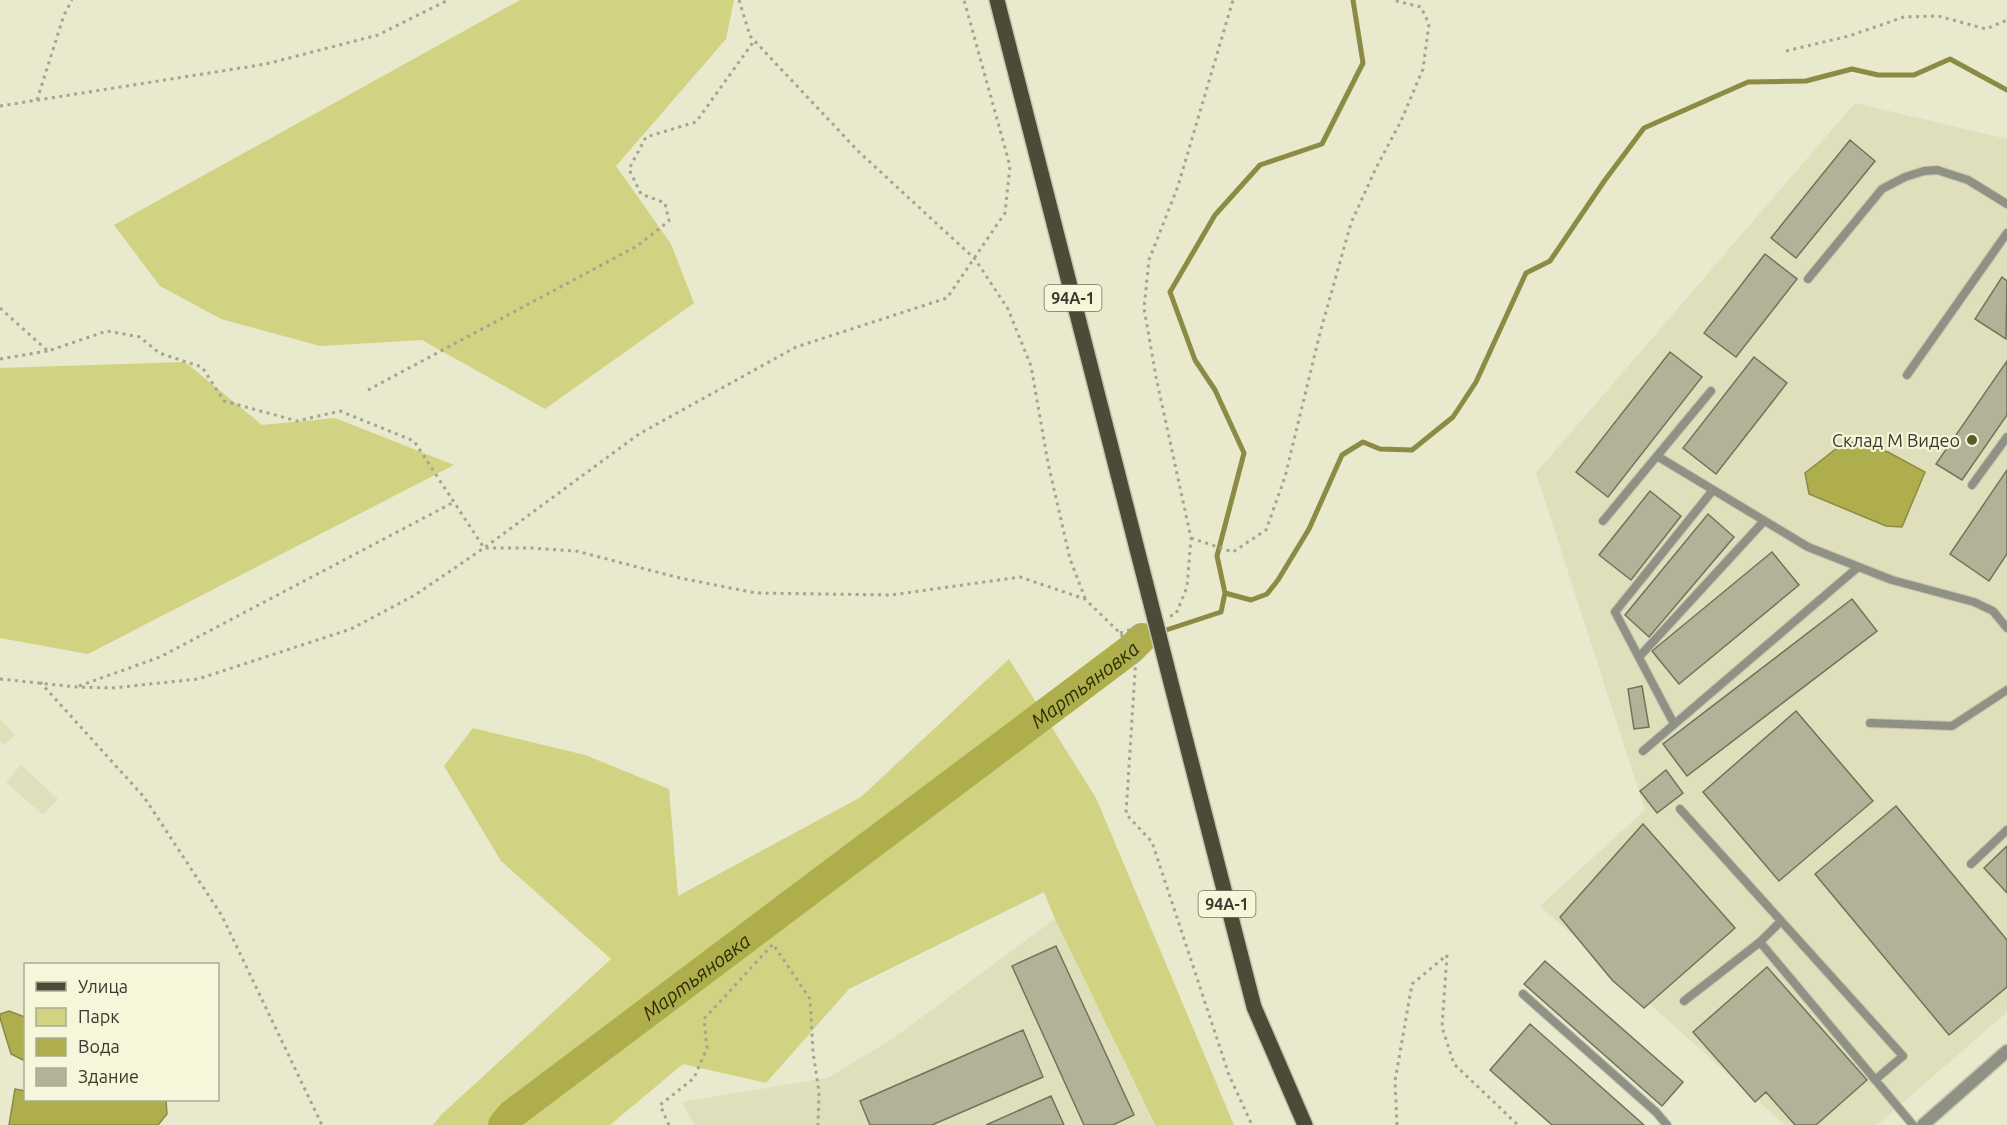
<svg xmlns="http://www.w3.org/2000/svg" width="2007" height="1125" viewBox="0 0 2007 1125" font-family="Ubuntu,sans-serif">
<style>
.built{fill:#dfdfbc}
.green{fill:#d2d283}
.water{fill:#afae4c;stroke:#8c8b43;stroke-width:1.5}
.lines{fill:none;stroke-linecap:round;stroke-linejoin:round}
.stream{stroke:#8c8b43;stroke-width:5}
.river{stroke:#afae4c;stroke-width:30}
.building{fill:#b2b298;stroke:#72735a;stroke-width:1.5}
.lane-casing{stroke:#c5c6ad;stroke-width:10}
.street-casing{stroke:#c5c6ad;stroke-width:15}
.primary-casing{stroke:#c5c6ad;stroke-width:18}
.path{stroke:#a4a590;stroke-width:3;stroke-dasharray:3 4.5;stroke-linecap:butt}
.lane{stroke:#909185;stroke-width:8}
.street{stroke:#909185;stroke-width:12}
.primary{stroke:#4b4b38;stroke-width:15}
.primary-bridge-casing{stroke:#c5c6ad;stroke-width:18;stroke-linecap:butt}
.primary-bridge{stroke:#4b4b38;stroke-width:15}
.poi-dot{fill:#5b5b28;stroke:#f5f6da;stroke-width:2}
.labels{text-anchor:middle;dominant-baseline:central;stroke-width:4.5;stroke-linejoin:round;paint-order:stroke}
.shield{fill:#f5f6da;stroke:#727262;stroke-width:1.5}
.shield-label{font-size:16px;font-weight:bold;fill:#3a3a2f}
.poi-label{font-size:18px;fill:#3a3a2f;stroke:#f5f6da;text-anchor:end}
.water-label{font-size:20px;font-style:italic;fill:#2e2d02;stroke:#f5f6da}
</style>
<rect width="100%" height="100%" fill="#e8e9cd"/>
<path class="built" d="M1855 103 2007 139V1012L1877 1125H1785L1540 906 1645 810 1536 473Z
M0 719 15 735 4 745 0 740Z
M21 765 58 799 43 815 6 782Z
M1055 919 1154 1125H694L682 1102 828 1078 892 1039Z"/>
<path class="green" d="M520 0H734L726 39 616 166 671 244 694 303 545 409 422 340 320 346 221 319 160 286 114 225Z
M185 362 262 425 335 418 454 465 88 654 0 638V368Z
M1009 659 1096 798 1234 1125H1155L1055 919 1044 892 849 989 766 1083 683 1064 610 1125H433L441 1115 611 959 501 861 444 766 473 728 585 755 669 789 678 896 861 797Z"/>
<path class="water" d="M1846 441 1888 452 1925 472 1902 527 1886 526 1809 494 1805 473Z
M9 1011 25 1017V1061L11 1054 0 1018V1014Z
M15 1089 25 1091 26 1100H166L167 1114 158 1125H9Z"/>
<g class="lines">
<path class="stream" d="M1225 593 1251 600 1267 594 1278 580 1309 529 1342 455 1363 442 1380 449 1412 450 1453 417 1476 382 1526 273 1550 261 1605 180 1644 128 1748 82 1806 81 1852 69 1878 75H1914L1950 59 2007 90
M1142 638 1221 612 1225 593 1217 556 1244 453 1215 390 1195 360 1170 292 1215 215 1260 165 1322 144 1363 63 1353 0"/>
<path class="river" id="s1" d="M503 1125 511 1115 1131 649 1142 638"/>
</g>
<path class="building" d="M1850 140 1875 161 1796 258 1771 238Z
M1765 254 1797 279 1736 357 1704 333Z
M2002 277 2007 281 2006 339 1975 319Z
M1670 352 1702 377 1608 497 1576 472Z
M1754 357 1787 383 1716 474 1683 448Z
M2007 361V415L1962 480 1936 464Z
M2007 470V554L1989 581 1950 554Z
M1650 491 1681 516 1631 580 1599 555Z
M1708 514 1734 537 1649 637 1625 615Z
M1772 552 1799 585 1679 684 1652 651Z
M1852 599 1877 631 1687 776 1663 744Z
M1642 686 1649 727 1634 729 1628 689Z
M1796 711 1873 801 1779 881 1703 792Z
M1666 770 1683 793 1657 813 1640 791Z
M1896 806 2007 940V987L1949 1035 1815 874Z
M1643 824 1735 928 1644 1008 1612 980 1560 917Z
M2007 846V893L1984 868Z
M1056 946 1134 1115 1113 1125H1084L1012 966Z
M1545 961 1683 1082 1662 1106 1524 984Z
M1767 967 1867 1080 1816 1125H1795L1766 1092 1755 1102 1693 1032Z
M1530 1024 1644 1125H1552L1490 1070Z
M1023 1030 1043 1077 932 1125H870L860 1101Z
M1051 1096 1064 1125H986Z"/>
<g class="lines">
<defs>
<path id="lane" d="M1808 279 1882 189 1905 177 1924 171 1937 170 1968 180 2007 204
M1907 375 2007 233
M1657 456 1808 547 1892 580 1974 602 1993 611 2007 628
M1972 485 2007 437
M1603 521 1711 391
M1639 657 1764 521
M1870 723 1952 726 2007 690
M1674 724 1615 612 1713 490
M1643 751 1857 568
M1680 809 1903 1056 1875 1080
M1971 864 2007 830
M1760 942 1781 921
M1523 994 1656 1112 1667 1125
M1684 1001 1760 942 1913 1125"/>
<path id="street" d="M1923 1125 2007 1051"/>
<path id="primary" d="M997 0 1149 596
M1169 675 1254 1007 1305 1125"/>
</defs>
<use href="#lane" class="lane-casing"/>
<use href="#street" class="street-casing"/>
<use href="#primary" class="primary-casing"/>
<path class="path" d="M739 0 750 36 859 152 975 259 1008 309 1031 366 1048 463 1070 559 1085 598
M1786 51 1849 36 1904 17 1938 16 1986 29 2007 20
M37 100 64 15 72 0
M0 106 266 64 378 35 448 0
M0 308 48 351 107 331 140 337 159 353 202 367 224 401 297 421 340 411 414 441 484 548H531L576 551 680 578 756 593 891 595 1020 577 1085 599 1120 633 1136 656 1126 814 1152 842 1229 1075 1252 1125
M0 359 48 351
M368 390 637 246 669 221 665 203 641 194 629 169 646 137 696 122 754 41
M1191 538 1233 552 1266 530 1285 477 1320 333 1351 223 1376 168 1401 121 1423 69 1429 24 1421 7 1392 0
M1170 616 1176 614 1187 587 1191 538 1156 377 1144 308 1149 260 1178 186 1233 0
M1120 633 1141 626
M0 679 77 687 112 688 198 679 351 629 415 595 484 548 639 434 796 347 947 298 1005 213 1010 166 964 0
M40 682 144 797 222 916 322 1125
M79 686 160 657 454 502
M1447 955 1442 1027 1454 1064 1518 1125
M669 1125 660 1105 694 1078 707 1048 704 1019 773 944 810 999 813 1052 819 1092 818 1125
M1397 1125 1395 1081 1412 984 1447 955"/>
<use href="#lane" class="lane"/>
<use href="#street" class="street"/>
<use href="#primary" class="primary"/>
<defs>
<path id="primary-bridge" d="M1149 596 1169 675"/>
</defs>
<use href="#primary-bridge" class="primary-bridge-casing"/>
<use href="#primary-bridge" class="primary-bridge"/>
</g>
<circle class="poi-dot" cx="1972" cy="440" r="6"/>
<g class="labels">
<g class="shield">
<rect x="1044.5" y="285" width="57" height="26" rx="4.5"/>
<rect x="1198.5" y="891" width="57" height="26" rx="4.5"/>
</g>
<g class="shield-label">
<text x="1073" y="298">94А-1</text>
<text x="1227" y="904">94А-1</text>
</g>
<g class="poi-label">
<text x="1960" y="440">Склад М Видео</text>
</g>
<g class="water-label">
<text stroke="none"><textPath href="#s1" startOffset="730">Мартьяновка</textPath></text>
<text stroke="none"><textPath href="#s1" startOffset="244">Мартьяновка</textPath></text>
</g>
</g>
<rect x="24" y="963" width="195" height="138" fill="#f5f6da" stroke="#aaab96" stroke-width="1.5"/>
<rect x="36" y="982" width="30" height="9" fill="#4b4b38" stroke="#aaab96" stroke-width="1.5"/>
<text x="78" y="993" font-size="18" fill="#3a3a2f">Улица</text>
<rect x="36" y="1008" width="30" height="18" fill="#d2d283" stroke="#aaab96" stroke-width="1.5"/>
<text x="78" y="1023" font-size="18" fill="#3a3a2f">Парк</text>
<rect x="36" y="1038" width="30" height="18" fill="#afae4c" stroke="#aaab96" stroke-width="1.5"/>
<text x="78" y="1053" font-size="18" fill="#3a3a2f">Вода</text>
<rect x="36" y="1068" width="30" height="18" fill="#b2b298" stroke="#aaab96" stroke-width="1.5"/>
<text x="78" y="1083" font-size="18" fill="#3a3a2f">Здание</text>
</svg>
